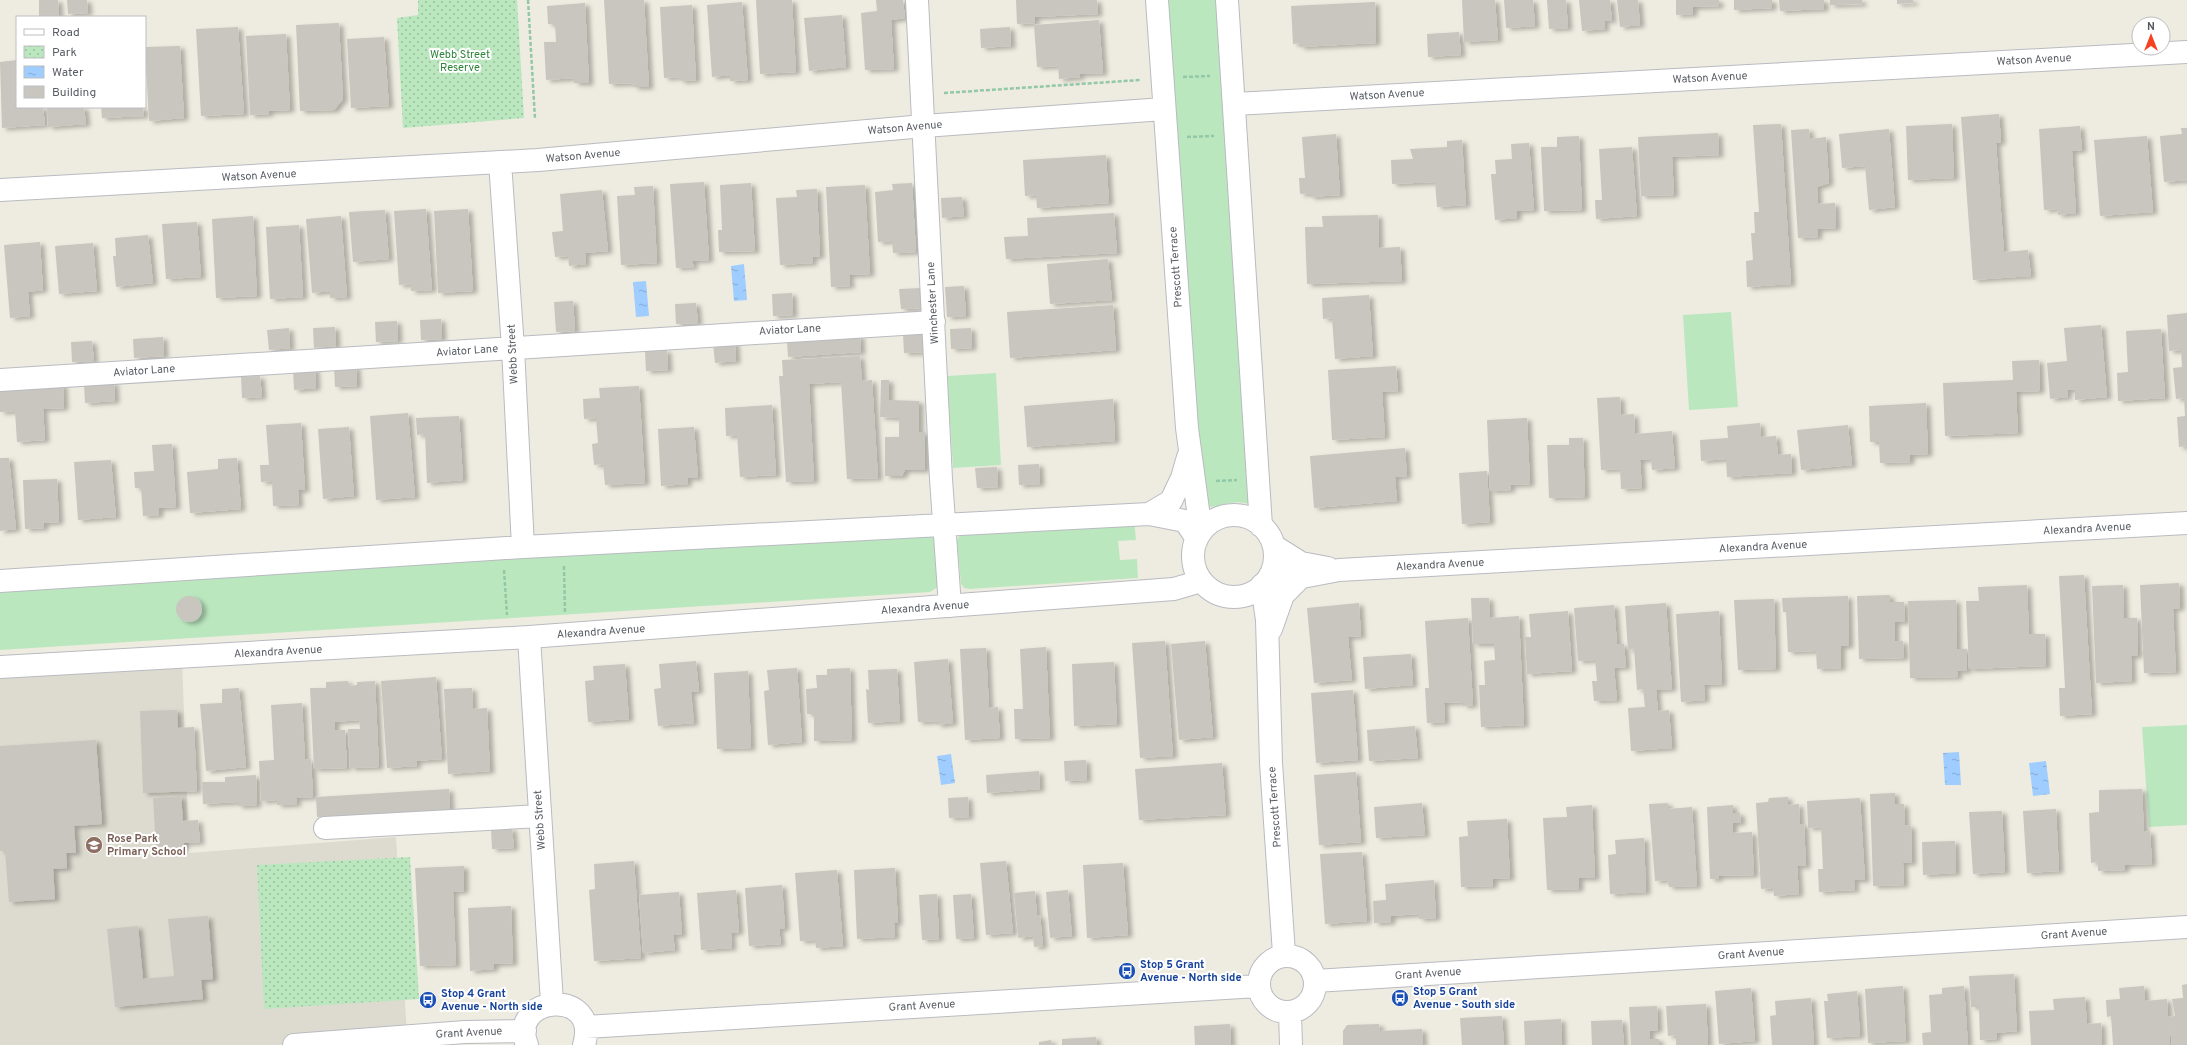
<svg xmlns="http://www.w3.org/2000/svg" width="2187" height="1045" viewBox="0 0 2187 1045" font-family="Overpass,sans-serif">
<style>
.education{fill:#dddbcf}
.green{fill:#bbe7bf}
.park{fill:url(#park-dots)}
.water{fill:url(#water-ripples)}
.building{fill:#c8c6be;filter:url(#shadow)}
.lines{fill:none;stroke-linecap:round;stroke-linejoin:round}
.minor-casing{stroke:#b9bbc1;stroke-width:24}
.path{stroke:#93c8a7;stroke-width:2.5;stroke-dasharray:4 2;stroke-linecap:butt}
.minor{stroke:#fff;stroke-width:22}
.labels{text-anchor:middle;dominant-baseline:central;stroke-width:4;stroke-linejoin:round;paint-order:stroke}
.park-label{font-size:11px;fill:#2e853a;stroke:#fff}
.street-label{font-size:11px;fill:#595d63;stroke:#fff}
.education-label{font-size:11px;font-weight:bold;fill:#785e54;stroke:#fff;text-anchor:start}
.transit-label{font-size:11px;font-weight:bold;fill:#164399;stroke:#fff;text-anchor:start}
</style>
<defs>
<pattern id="park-dots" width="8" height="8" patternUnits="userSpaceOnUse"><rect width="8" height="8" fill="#bbe7bf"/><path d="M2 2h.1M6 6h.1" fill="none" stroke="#9bbe9f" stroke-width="1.8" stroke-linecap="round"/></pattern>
<pattern id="water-ripples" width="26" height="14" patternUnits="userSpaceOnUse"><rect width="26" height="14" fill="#9fcdff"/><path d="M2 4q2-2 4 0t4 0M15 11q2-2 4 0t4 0" fill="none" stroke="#85aad2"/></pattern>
<filter id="shadow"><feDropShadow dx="4.5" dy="2.5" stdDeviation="2" flood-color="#0004"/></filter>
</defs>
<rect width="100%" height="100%" fill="#eeece0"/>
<path class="education" d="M182 657 189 853 396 837 407 1037 292 1045H0V668Z"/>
<path class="green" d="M1167 0H1218L1252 505C1233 498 1226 506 1208 507L1201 502Z
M1731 312 1738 407 1689 410 1683 315Z
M996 373 1001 465 953 468 947 376Z
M1134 519 1136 540 1118 541 1120 560 1137 559 1138 578 970 589 964 588 961 584 957 540 962 532Z
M926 532 936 536 938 587 930 592 0 650V590Z
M2187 725V825L2149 827 2142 727Z"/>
<path class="park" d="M418 0H517L524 118 403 128 397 18 418 15Z
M410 857 419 999 264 1009 257 865Z"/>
<path class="water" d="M744 264 747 300 734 301 731 266Z
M646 281 649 316 636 317 633 282Z
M1959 752 1961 785H1945L1943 753Z
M951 754 955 783 941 785 937 756Z
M2046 761 2050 794 2033 796 2029 763Z"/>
<path class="building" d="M39 0H58L59 16H39Z
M67 0H87L88 13 68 14Z
M604 0H644L649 87H633L634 83 609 84Z
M756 0H792L796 72 760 74Z
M876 0H903L905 18 891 20 894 69 865 70 861 13 877 11Z
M1016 0H1097L1098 14 1035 17V23L1017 24Z
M1462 0H1495L1498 40 1464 42Z
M1504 0H1533L1535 26 1506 28Z
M1547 0H1566L1568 28 1549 29Z
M1579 0H1610L1612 21 1604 20 1605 29 1582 31Z
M1617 0H1638L1640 25 1620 27Z
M1676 0H1719V6L1693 7V14L1676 15Z
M1734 0H1772V8L1734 10Z
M1779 0H1824V9L1780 11Z
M1830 0H1862V4L1830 5Z
M1897 0H1913L1914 3 1897 4Z
M742 2 748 80 730 81V75L712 77 707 5Z
M1375 2 1376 43 1300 47V43L1293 44 1291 6Z
M585 3 589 83H574V78L546 80 544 42H556L555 24H548L547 6Z
M692 5 696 80 681 81 679 77 664 78 660 7Z
M842 15 846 67 809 71 804 18Z
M1099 20 1103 73 1080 74V77L1059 79 1058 66 1037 67 1034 25Z
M339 23 343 99 334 110 300 111 296 25Z
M238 27 244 114 201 116 196 29Z
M1010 27 1011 46 981 48 980 29Z
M1459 32 1461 55 1428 57 1427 34Z
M286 34 290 110 269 111V114L250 115 246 36Z
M384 37 389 106 351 108 347 39Z
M180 46 184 118 149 121 145 47Z
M17 60V107H43L45 125 2 128 0 62Z
M47 107H84L86 124 48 127Z
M101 107H143L144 116 102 118Z
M1999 114 2001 142 1996 143 2004 252 2028 250 2031 276 1973 280 1961 117Z
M1781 124 1791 284 1747 287 1746 261 1753 260 1751 233H1755L1754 212H1759L1753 125Z
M1952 124 1954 178 1908 180 1906 126Z
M2080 126 2082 150 2072 151 2076 213 2058 215 2057 209 2044 210 2039 129Z
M2181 128H2187V180L2164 182 2160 136 2182 134Z
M1809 129 1810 139 1826 137 1829 183 1817 187 1818 204 1835 203 1836 228 1818 229V237L1798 238 1791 130Z
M1889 129 1895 207 1869 210 1865 166 1842 168 1839 134Z
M1718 133 1719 155 1672 157 1674 195 1641 196 1638 137Z
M1336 134 1340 195 1310 197V193L1300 194 1299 178H1305L1302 137Z
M1579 136 1582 210 1544 211 1541 147H1557V137Z
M2147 136 2153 212 2100 216 2094 140Z
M1462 140 1466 205 1437 207 1435 182 1392 184 1391 160 1413 159 1410 149 1447 147V141Z
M1529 143 1534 210 1517 211V218L1495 220 1491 174H1496L1495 160 1512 159 1511 144Z
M1632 147 1637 216 1596 219 1595 200H1602L1599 149Z
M1106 155 1109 203 1037 208 1036 195 1025 196 1023 160Z
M704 182 709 260 692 261 694 267 676 268 670 184Z
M751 183 755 251 719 252 718 230H722L720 185Z
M912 183 916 252 893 253 892 241 878 242 875 192 893 190 892 184Z
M865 185 870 274 849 275 850 286 831 287 826 187Z
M653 186 657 263 621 265 617 196 635 195 634 187Z
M817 189 820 256 812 257 813 263 780 265 776 198 797 197 796 190Z
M602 190 608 251 585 253 586 264 569 266 568 256 555 257 552 232 563 231 560 194Z
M962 197 964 216 942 218 941 198Z
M426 209 432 290 411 291V284L399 285 394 211Z
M468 209 473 291 438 293 434 211Z
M385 210 389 259 353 262 349 212Z
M1114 213 1117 253 1006 259 1004 237 1028 236 1027 218Z
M1378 215 1379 248 1400 247 1402 281 1307 284 1305 227H1323L1322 216Z
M253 216 257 296 216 298 212 219Z
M341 216 347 297 330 298V291L312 293 306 219Z
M197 222 201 277 166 279 162 224Z
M299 225 303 297 270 299 266 227Z
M148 235 153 283 116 287 113 256H116L115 238Z
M40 242 43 290 28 292 30 316 10 318 4 245Z
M93 243 97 291 59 294 55 246Z
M1108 259 1112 300 1050 304 1047 264Z
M964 286 966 316 947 317 945 287Z
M921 288 922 308 901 309 899 289Z
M792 293 793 315 773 316 772 294Z
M1369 295 1373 356 1335 359 1332 318 1323 319 1322 298Z
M573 301 575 331 556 332 554 302Z
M696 303 698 323 676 324 675 304Z
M1113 305 1116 350 1010 358 1007 312Z
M2187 313V446L2179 447 2177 417 2185 416 2184 398 2176 399 2173 368 2182 367 2181 350 2169 351 2167 315Z
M441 319 442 339 421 340 420 320Z
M397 321 398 341 376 342 375 322Z
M2101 325 2107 397 2075 400V389L2067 390 2068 397 2050 399 2047 363 2067 361 2064 328Z
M335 327 336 346 314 348 313 328Z
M289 328 290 348 269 350 267 330Z
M971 328 972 348 951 349 950 329Z
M2161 329 2165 398 2118 401 2117 373 2128 372 2126 331Z
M924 333 925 352 904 353 903 334Z
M860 335 861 352 788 357 787 341Z
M163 337 164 356 134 358 133 339Z
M92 341 94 361 72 362 71 342Z
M735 342 736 361 715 363 713 343Z
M667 350 668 370 646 371 645 351Z
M860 356 862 381 872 380 878 478 847 479 841 382 809 384 814 481 786 482 779 376H783L782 360Z
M2039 360 2040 391 2016 392 2018 433 1945 436 1943 383 2013 380 2012 361Z
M356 366 357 386 335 387 334 367Z
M1396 366 1398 391 1382 392 1385 437 1332 440 1328 370Z
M315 368 316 388 294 390 293 369Z
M260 376 262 397 242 398 241 377Z
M881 380H889V400L919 401V432H925V470H905L902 476H885V437H899V418L880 417Z
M114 382 115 401 85 403 84 384Z
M63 384 64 408 43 409 45 440 17 442 15 411 0 412V388Z
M639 386 645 483 605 485 603 464 594 465 592 444 598 443 596 418 584 419 583 399 600 398 599 388Z
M1620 397 1621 415 1634 414 1635 434 1672 431 1675 468 1652 470 1651 459 1640 460 1642 488 1621 489 1620 469 1601 470 1597 398Z
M1113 399 1115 441 1027 447 1024 406Z
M1926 403 1928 454 1910 455V462L1880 463 1879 442H1870L1869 406Z
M772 405 776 475 740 477 737 435 726 436 725 408Z
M408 413 415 497 376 500 370 416Z
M459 416 463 480 427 483 425 434 417 435 416 418Z
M1527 418 1530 484 1510 485 1511 490 1490 491 1487 420Z
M301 423 305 490H298L299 505 273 506 272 481 261 482 260 465H269L266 425Z
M1760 423 1761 437 1776 436 1778 455 1791 454 1792 473 1727 477 1726 459 1701 461 1700 440 1728 438 1727 426Z
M1848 425 1852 465 1801 470 1797 430Z
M349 427 354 496 323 499 318 429Z
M694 427 698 478H687L688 484 661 486 658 429Z
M1569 438H1583L1585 497 1549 498 1547 445H1569Z
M172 444 176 507 159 508V515L143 516 141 488H135L134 472 154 471 152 445Z
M1405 448 1407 476 1395 477 1397 501 1314 508 1310 456Z
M0 458H9L16 529 0 531Z
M237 458 241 509 190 513 187 472 218 469V459Z
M111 460 116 517 78 520 74 462Z
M1039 464 1040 484 1019 485 1018 465Z
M997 467 998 487 977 488 975 468Z
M1487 471 1490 522 1462 524 1459 473Z
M57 479 59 522 44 523V528L25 529 23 480Z
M2084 575 2092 714 2060 716 2059 688H2065L2059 576Z
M2179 583 2180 608 2173 609 2176 672 2144 673 2140 585Z
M2027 585 2029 634H2045L2046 666 1969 669 1966 601H1979L1978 587Z
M2123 585 2124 618H2137L2138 656H2131L2132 681 2096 683 2092 586Z
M1890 595V602H1904L1905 622H1895V641H1903L1904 658 1859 659 1857 596Z
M1848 596 1849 646H1841V668L1817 669 1816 651 1788 652 1786 612H1783L1782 598Z
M176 609a13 13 0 1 1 26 0a13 13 0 1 1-26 0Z
M1471 598H1489L1490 618 1519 616 1524 725 1481 727 1479 685H1485L1484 661 1495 660 1494 644H1473Z
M1774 599 1776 669 1738 670 1734 600Z
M1956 600 1957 649H1967V671H1957L1958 677 1910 678 1908 601Z
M1359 603 1361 636 1348 637 1352 680 1314 683 1307 608Z
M1666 603 1672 689 1656 690 1658 711 1669 710 1672 748 1631 751 1628 708 1645 707 1643 689 1637 690 1634 649 1628 650 1625 606Z
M1614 605 1617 644H1624L1626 667 1614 668 1617 700 1594 701 1592 681H1597L1595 660 1578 661 1574 608Z
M1568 611 1572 671 1527 674 1525 637H1531L1529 614Z
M1719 611 1722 684 1704 685 1705 700 1681 702 1676 614Z
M1468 618 1473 705 1463 706V702L1444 703 1445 722 1427 723 1425 688H1429L1425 621Z
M1165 641 1173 756 1140 758 1132 643Z
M1205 641 1213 737 1179 740 1171 644Z
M1046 647 1050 738 1015 739 1014 709H1023L1020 649Z
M986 648 989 708 998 707 1000 738 965 740 960 649Z
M1411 654 1413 685 1365 689 1363 657Z
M948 659 953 723 937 725V721L918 722 914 662Z
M696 661 699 691 691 692 694 723 658 726 654 689 661 688 659 664Z
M1114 662 1117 724 1074 726 1072 664Z
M625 664 629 719 588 722 585 681 594 680 593 666Z
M797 668 802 742 768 745 764 691 769 690 767 670Z
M850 668 852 740 814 741V714H807L806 689 817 688 816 675H827V669Z
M897 669 900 721 868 723 866 689 869 690 868 670Z
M748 671 751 748 717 749 714 673Z
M436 677 442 759 416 761 417 766 387 768 381 681Z
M348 681V686L357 685V682L375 681 379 767 350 768 348 729H360L359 720 335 722V730H345L347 768 314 769 310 688H326V682Z
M239 688 246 767 206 771 200 704 222 703V689Z
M472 688 473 709 487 708 490 771 448 774 444 689Z
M1353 690 1358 760 1316 763 1311 693Z
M302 703 305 760 311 759 313 797 296 798 297 804 277 805V800L261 801 259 761 274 760 271 705Z
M177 710 178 728 194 727 197 791 143 793 140 711Z
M1415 726 1418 758 1369 761 1367 730Z
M96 740 102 824 74 826 76 853H66L67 868 53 869 55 899 9 902 5 851H0V746Z
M1086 760 1087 780 1065 781 1064 761Z
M1222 763 1226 815 1139 820 1135 769Z
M1039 771 1040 789 987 793 986 775Z
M1356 772 1361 842 1319 845 1314 775Z
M256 775 257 805 238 806V802L203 804 202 782H225V777Z
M449 789 450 810 317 817 316 797Z
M2142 789 2144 832 2150 831 2152 864 2125 865V870L2098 871V862L2091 863 2089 813 2099 812V790Z
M1895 793V804H1904L1905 825 1911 826 1912 863H1903L1904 885 1873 886 1870 794Z
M181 796 183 821 198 820 200 842 184 843V848L156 849 153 798Z
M968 797 969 817 949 818 948 798Z
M1788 797V805L1799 804 1800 824H1804L1806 866H1797L1799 894 1774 896 1773 888 1761 889 1756 803 1768 802 1769 798Z
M1860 798 1865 880H1854L1855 890 1819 892 1818 869H1823L1821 827 1808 828 1807 801Z
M1422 803 1425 835 1376 838 1374 807Z
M1668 803V809L1692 807 1697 886 1669 887 1667 880 1655 881 1649 804Z
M1592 805 1595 878H1579V889L1547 890 1543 818 1567 817 1566 807Z
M1733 805V813H1740L1741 823H1733V833L1752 832 1754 875 1719 876 1718 879H1710L1707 807Z
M2056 809 2059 871 2027 873 2023 811Z
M2002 811 2005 872 1973 874 1969 812Z
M1507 819 1510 878 1493 879V886L1461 887 1459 837 1468 836 1467 821Z
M512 828 514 848 492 849 491 830Z
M1644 838 1646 892 1610 894 1608 855 1616 854 1615 840Z
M1955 841 1956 873 1923 875 1922 842Z
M1362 852 1367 921 1325 924 1320 854Z
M634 861 641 958 594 961 589 890 595 889 594 864Z
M1006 861 1013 933 986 935 980 863Z
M1123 863 1128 935 1087 938 1083 865Z
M464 866V891L453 892 456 965 420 966 415 868Z
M895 868 898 923H894L895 937 857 939 854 870Z
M837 870 843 946 816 948 815 940 800 941 795 873Z
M1434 880 1436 918 1419 919V914L1391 916V922L1374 923 1373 901 1386 900 1385 884Z
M782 885 785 928 779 929 781 944 749 946 745 888Z
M736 890 739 932 731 933 732 948 701 950 697 893Z
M1068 890 1072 936 1050 938 1046 892Z
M1035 891 1037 916 1040 915 1043 946 1034 947 1033 936 1018 938 1014 893Z
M679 892 682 935H673L675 950 643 953 639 895Z
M937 894 939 939 922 940 919 895Z
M971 894 974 938 956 939 953 895Z
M511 906 513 963 494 964V969L470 971 468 908Z
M208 916 213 979 201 980 203 999 115 1007 107 929 138 926 143 979 174 976 168 919Z
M2014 974 2017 1031 1996 1033 1997 1039 1980 1040 1979 1007H1971L1969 976Z
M2187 984V1045H2172L2169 1020 2170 1045H2113L2111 1016 2107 1017 2106 1000 2120 999 2119 988 2144 986 2145 1001 2167 999 2168 1017 2175 1016 2172 999 2183 998 2182 985Z
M1903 986 1906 1041 1868 1043 1865 989Z
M1964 986 1968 1045H1923L1922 1033 1931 1032 1929 995 1942 994V988Z
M1751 988 1755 1041 1719 1044 1715 991Z
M1857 991 1860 1036 1827 1038 1824 1001H1828L1827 994Z
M2085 997 2087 1024 2101 1023 2102 1045H2031L2029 1011 2054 1010 2053 999Z
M1811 998 1814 1045H1772L1770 1016 1776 1015 1775 1001Z
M1706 1004 1708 1045H1676V1035L1668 1036 1666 1006Z
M1657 1006 1658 1030 1650 1031V1039H1659V1045H1631L1629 1007Z
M1502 1016 1504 1045H1462L1460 1018Z
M1561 1019 1562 1045H1525L1524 1021Z
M1622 1020 1624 1045H1592L1591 1021Z
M1230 1024 1231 1045H1195L1194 1026Z
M1379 1024 1380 1031 1422 1029 1423 1045H1343V1031L1347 1025Z
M1096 1037 1097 1045H1062V1039Z
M1051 1040 1052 1045H1039V1042Z"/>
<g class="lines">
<defs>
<path id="minor" d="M917 0 941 479 950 606
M1157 0 1187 428 1201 532
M1227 0 1261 526
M1234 104 2187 52
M500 162 513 348 523 547
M0 190 538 160 924 126 1164 109
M0 380 934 322
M1149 514 1171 501 1182 478 1188 457
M1193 556a41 41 0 1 1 82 0a41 41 0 1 1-82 0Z
M1274 546 1301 563 1328 568
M1271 574 1292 579 1339 570 2187 523
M0 581 523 547 1149 514 1185 521 1197 539
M1262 585 1267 620 1271 763 1284 954
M1271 629 1283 595 1300 578
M529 637 552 1003
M0 667 529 637 1174 589 1201 581
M325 828 540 816
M1259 984a28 28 0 1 1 56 0a28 28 0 1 1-56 0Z
M1315 981 2187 927
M1290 1013 1291 1045
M586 1027 1258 986
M294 1045 465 1032 525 1031
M527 1045C507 995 601 987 584 1045"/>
</defs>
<use href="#minor" class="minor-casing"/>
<path class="path" d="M528 0 535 119
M1183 77 1210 76
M944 93 1140 80
M1187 137 1214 136
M1216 481 1237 480
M564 566 565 613
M504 570 507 615"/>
<use href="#minor" class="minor"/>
</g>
<defs>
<symbol id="school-disc" viewBox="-11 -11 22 22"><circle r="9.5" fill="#8d6e63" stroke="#fff"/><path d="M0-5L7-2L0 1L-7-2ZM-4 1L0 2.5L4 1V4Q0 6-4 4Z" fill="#fff"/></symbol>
<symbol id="bus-disc" viewBox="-11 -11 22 22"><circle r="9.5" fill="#1a4fb4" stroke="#fff"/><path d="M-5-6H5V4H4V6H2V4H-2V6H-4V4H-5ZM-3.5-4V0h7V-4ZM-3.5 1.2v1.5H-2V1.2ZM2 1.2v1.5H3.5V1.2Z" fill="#fff"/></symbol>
</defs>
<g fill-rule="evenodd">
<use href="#school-disc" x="84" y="835" width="20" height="20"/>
<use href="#bus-disc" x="1117" y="961" width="20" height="20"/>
<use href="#bus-disc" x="1390" y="988" width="20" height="20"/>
<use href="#bus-disc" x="418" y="990" width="20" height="20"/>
</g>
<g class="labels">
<g class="park-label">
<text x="460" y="55">Webb Street<tspan x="460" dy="13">Reserve</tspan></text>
</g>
<g class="street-label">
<text transform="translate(2034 60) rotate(-3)">Watson Avenue</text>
<text transform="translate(1710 78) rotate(-3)">Watson Avenue</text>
<text transform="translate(1387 95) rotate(-3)">Watson Avenue</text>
<text transform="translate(905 128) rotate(-5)">Watson Avenue</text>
<text transform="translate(583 156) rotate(-5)">Watson Avenue</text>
<text transform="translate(259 176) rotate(-3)">Watson Avenue</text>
<text transform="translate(1176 267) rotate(-94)">Prescott Terrace</text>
<text transform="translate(933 303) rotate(-93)">Winchester Lane</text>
<text transform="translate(790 330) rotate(-3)">Aviator Lane</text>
<text transform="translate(467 351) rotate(-4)">Aviator Lane</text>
<text transform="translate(513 354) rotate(-93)">Webb Street</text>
<text transform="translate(144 371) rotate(-4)">Aviator Lane</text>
<text transform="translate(2087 529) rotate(-3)">Alexandra Avenue</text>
<text transform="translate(1763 547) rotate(-3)">Alexandra Avenue</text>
<text transform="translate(1440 565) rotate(-3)">Alexandra Avenue</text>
<text transform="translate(925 608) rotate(-4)">Alexandra Avenue</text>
<text transform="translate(601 632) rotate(-4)">Alexandra Avenue</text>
<text transform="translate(278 652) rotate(-3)">Alexandra Avenue</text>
<text transform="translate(1275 807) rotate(-94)">Prescott Terrace</text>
<text transform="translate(540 820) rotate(-94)">Webb Street</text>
<text transform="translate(2074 934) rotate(-4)">Grant Avenue</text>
<text transform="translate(1751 954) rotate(-4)">Grant Avenue</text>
<text transform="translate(1428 974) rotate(-4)">Grant Avenue</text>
<text transform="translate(922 1006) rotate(-3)">Grant Avenue</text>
<text transform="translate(469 1033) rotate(-3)">Grant Avenue</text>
</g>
<g class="education-label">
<text x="107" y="839">Rose Park<tspan x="107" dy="13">Primary School</tspan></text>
</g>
<g class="transit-label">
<text x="1140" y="965">Stop 5 Grant<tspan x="1140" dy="13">Avenue - North side</tspan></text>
<text x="1413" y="992">Stop 5 Grant<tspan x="1413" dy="13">Avenue - South side</tspan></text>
<text x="441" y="994">Stop 4 Grant<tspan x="441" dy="13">Avenue - North side</tspan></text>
</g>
</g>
<rect x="16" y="16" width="130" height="92" fill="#ffffff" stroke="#bdbec1"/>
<rect x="24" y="29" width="20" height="6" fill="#ffffff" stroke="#bdbec1"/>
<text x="52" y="36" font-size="12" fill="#595d63">Road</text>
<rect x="24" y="46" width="20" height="12" fill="url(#park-dots)" stroke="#bdbec1"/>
<text x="52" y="56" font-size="12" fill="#595d63">Park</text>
<rect x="24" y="66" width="20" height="12" fill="url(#water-ripples)" stroke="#bdbec1"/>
<text x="52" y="76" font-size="12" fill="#595d63">Water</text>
<rect x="24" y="86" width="20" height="12" fill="#c8c6be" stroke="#bdbec1"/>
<text x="52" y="96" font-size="12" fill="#595d63">Building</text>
<g transform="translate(2151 36)"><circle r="19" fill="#ffffff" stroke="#bdbec1"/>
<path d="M0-3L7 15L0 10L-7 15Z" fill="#f44320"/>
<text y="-6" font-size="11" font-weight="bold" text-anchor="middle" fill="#595d63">N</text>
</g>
</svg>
